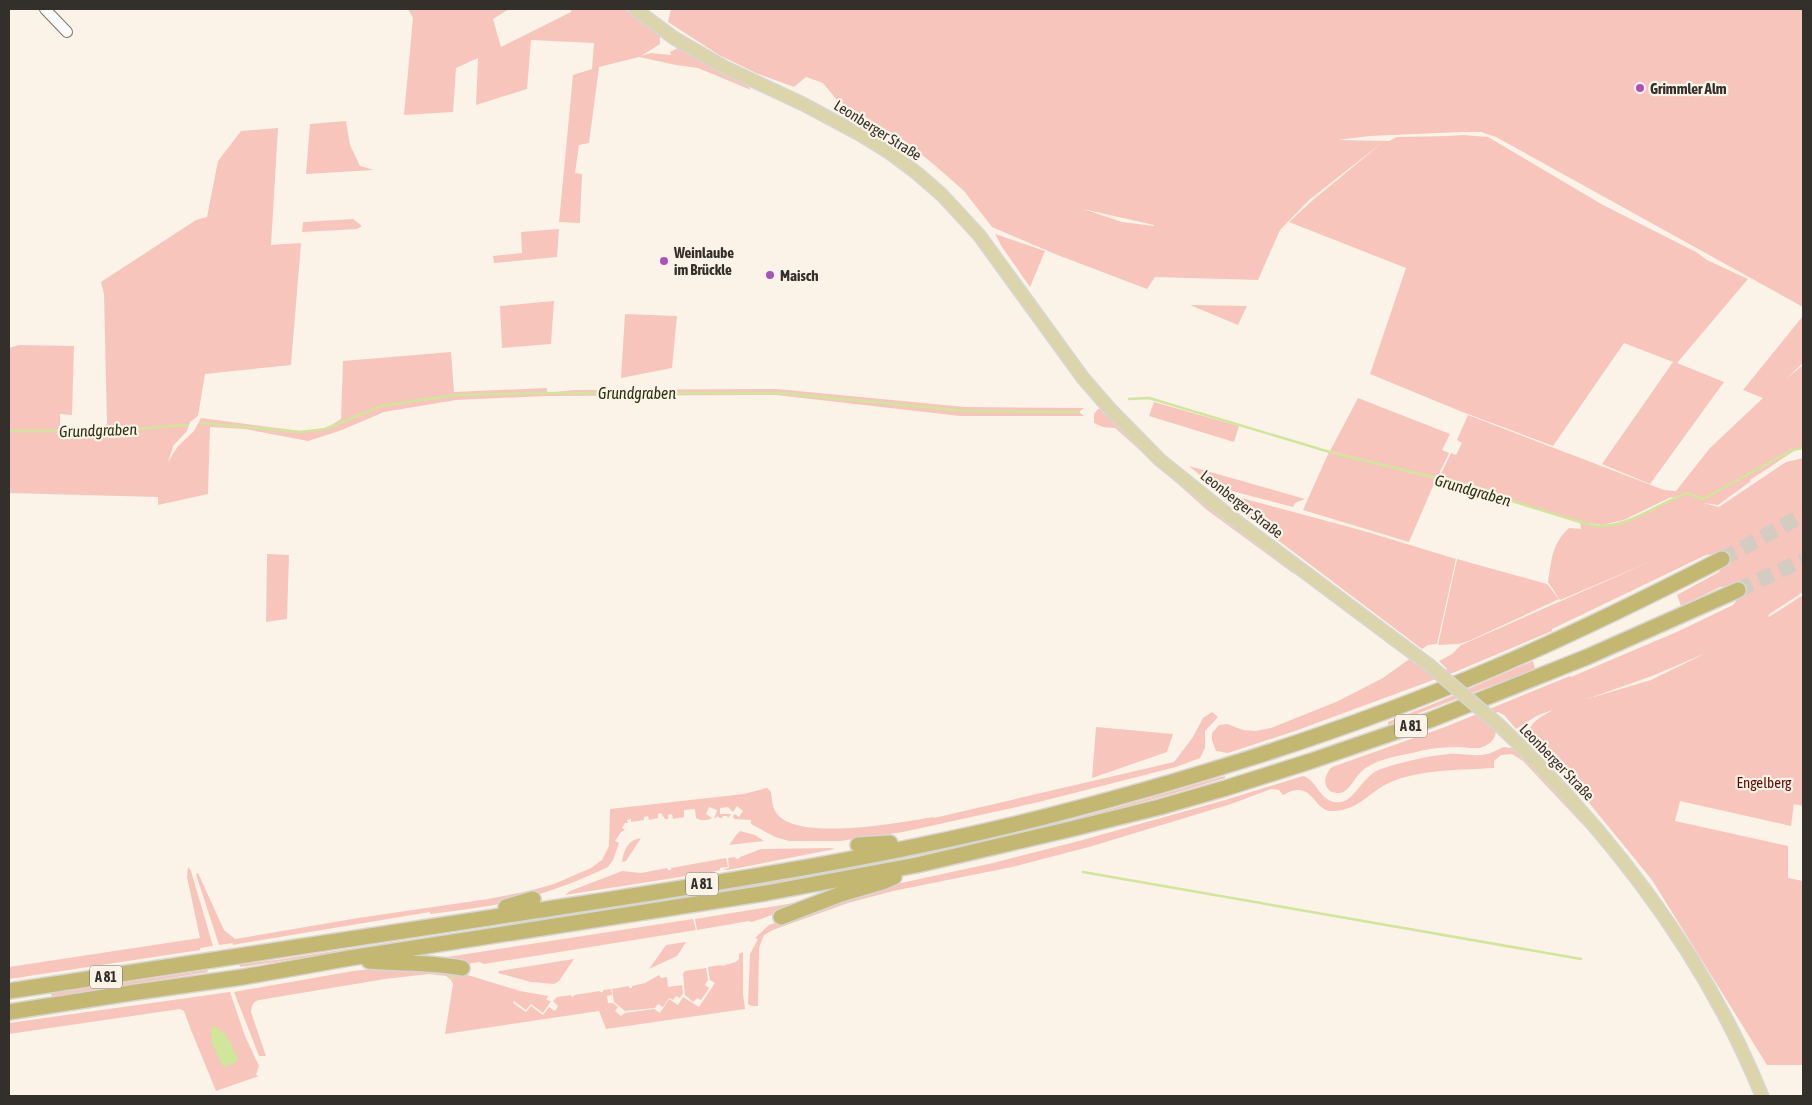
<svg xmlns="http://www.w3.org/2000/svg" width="1812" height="1105" viewBox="0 0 1812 1105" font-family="'Asap Condensed',sans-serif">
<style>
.green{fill:#f8c5bc;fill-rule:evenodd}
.water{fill:#cfe69b}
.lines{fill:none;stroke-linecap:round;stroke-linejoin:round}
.stream{stroke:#cfe69b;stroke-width:2.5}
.highway-tunnel{stroke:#d3ccc1;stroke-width:15;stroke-dasharray:15 8;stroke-linecap:butt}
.minor-casing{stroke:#7e766c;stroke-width:12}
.major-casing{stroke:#d6d6d5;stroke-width:15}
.highway-casing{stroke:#d6d6d5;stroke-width:18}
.minor{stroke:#fff;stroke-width:10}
.major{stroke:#dcd4aa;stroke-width:12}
.highway{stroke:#c4b771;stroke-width:15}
.major-bridge-casing{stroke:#d6d6d5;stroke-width:15;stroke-linecap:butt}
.major-bridge{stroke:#dcd4aa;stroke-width:12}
.poi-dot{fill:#ab51bc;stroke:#fbf3e7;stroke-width:2}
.labels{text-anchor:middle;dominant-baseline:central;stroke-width:4.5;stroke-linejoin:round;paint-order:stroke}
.shield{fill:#fbf3e7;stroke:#6f6a63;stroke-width:1}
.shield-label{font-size:14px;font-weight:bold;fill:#33302b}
.poi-label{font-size:15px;font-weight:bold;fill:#33302b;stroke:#fbf3e7;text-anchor:start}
.street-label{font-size:15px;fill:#33302b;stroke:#fbf3e7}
.park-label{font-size:15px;fill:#6b0802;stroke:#fbf3e7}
.water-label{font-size:16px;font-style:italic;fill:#2a3313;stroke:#fbf3e7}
</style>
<rect width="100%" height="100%" fill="#fbf3e7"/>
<path class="green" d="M408 9H509L493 19 501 47 571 12V9H625L660 35V44L641 56 651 53 671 55 670 52 678 48 748 86 751 90 698 68 676 65 639 57 599 67 589 143 579 145 575 173 582 174 580 223 559 222 573 75 592 69 594 43 531 40 527 89 476 105 478 58 456 68 453 112 404 115 413 18Z
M671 9H1803V307L1496 137 1481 132H1461L1370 136 1338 140 1389 141 1397 137 1449 136 1463 135 1488 137 1603 205 1696 252 1707 260 1748 279 1677 363 1724 382 1650 484 1602 464 1673 362 1624 343 1553 446 1460 411 1370 374 1406 268 1289 222 1313 200 1383 142 1309 200 1280 230 1258 280 1155 277 1147 289 1055 254 992 227 964 191 938 168 905 141 837 100 823 83 806 77 794 87 756 73 719 55 668 22ZM1083 209 1154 225V226L1122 222Z
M346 121 350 145 360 166 374 170 306 174 310 124Z
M278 128 271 245 301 243 291 365 205 374 198 416 190 422 187 431 173 446 168 462 178 446 194 431 201 418 300 431 325 429 341 419 343 361 451 352 454 392 547 388V393L573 390 777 389 965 407 1084 408 1079 412 1084 416H960L776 395 546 396 456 400 384 412 342 430 308 441 245 429 210 427 208 494 158 505V497L9 493V348L19 345 74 346 72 415 60 414V429L104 430V426L107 424 104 294 101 282 196 220 207 217 218 161 241 131Z
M353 219 362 226 357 229 302 232 303 222Z
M559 229 557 257 494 263 493 256 522 253 521 232Z
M995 234 1045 251 1030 287 1002 247Z
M554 301 551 344 502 348 500 306Z
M1190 305 1247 306 1238 325Z
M625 314 677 316 672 368 621 378Z
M1803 316V363L1786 379 1803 365V448L1797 449 1750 480 1751 481 1718 505 1703 503 1719 507 1786 462 1803 458V592L1768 615 1769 617 1803 595V806L1794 804 1791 826 1680 801 1675 821 1788 846V878L1803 881V1065H1767L1652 880 1568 777 1527 737C1530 721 1541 717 1553 710L1538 715 1516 729 1504 715 1498 712 1482 719 1491 728H1495C1498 735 1492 743 1485 746 1478 750 1466 747 1458 747 1445 747 1433 748 1420 751 1401 756 1377 758 1362 771 1351 781 1348 799 1330 791 1322 784 1325 774 1332 767L1445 727 1570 676 1571 677 1679 631 1733 605 1737 600 1739 595 1731 586 1720 587 1681 606 1677 595 1719 572 1722 567 1716 554 1706 555 1552 629V631L1455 672 1295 731 1228 753 1216 751 1212 740V733L1219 725 1227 724 1243 730 1255 731 1271 728 1336 702 1383 678 1408 660 1412 659 1431 675 1447 669 1439 661 1452 654 1461 645 1652 561 1560 600 1548 582C1552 559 1551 545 1569 528L1581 529 1580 522 1602 526 1626 522 1680 496 1669 498 1624 520 1602 525 1580 522 1439 478 1451 453 1456 455 1462 443 1457 440 1468 415 1664 490 1676 491 1710 448 1763 398 1743 390ZM1706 653 1651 680 1587 699 1652 676Z
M1358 398 1450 434 1442 450 1449 453 1437 478 1330 451Z
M1154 402 1239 426 1234 442 1149 416Z
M1098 409H1105L1297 569 1294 574 1207 510 1115 428 1103 427 1094 423V414Z
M1329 452 1436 479 1409 542 1303 510Z
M1189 466 1305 499 1295 503 1293 507 1213 486Z
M1223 493 1364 531 1456 559 1437 644 1428 645 1422 649 1222 498Z
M267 554 289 555 287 619 266 622Z
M1457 559 1547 584 1559 599 1471 640 1459 644 1438 645Z
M1533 661 1535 669 1388 725V722L1438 702Z
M1212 712 1218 717 1205 731V748L1200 758 1176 767 1039 802 903 832 840 841H789L775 837 751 824V820L734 819 733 816 735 814 739 817 743 811 737 806 733 812 728 807 720 808V814H731L728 818 727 816H723L722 818H719L718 816 714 819 717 810 709 807 706 814 712 818C707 821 701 821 696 818L695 809 684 810V817L673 819 672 814 668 815V819H665L661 813 658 814V818L649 820 648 816 644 817V820L631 822V819L627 820 628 823H625L622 828 625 830 621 832 615 841 619 843 613 860 608 867C582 879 556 890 529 897 497 906 463 910 430 914V912L238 944 233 945 232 943 219 945 196 874 198 873 224 930 235 939 358 918 488 899 529 891 554 884 591 868 602 860 609 846 610 809 744 794 767 788 771 792C772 799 772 808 777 814 800 842 902 822 934 817V818L1174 762 1193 737 1203 718Z
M1096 727 1173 734 1167 752 1092 778Z
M1504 747 1517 749 1554 787 1611 855V858L1601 844 1523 761 1512 754 1501 755 1494 761V768C1462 770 1427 769 1396 780 1371 788 1361 811 1332 811 1316 811 1313 788 1297 790 1293 790 1287 793 1283 795L1279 790 1271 789 1231 804 1089 847 1012 867 893 891 848 903 773 930 764 935 759 948 758 1006H752L748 1004 750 954 758 939 755 938 769 925 883 887 993 863 1079 841 1225 800 1303 776C1319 781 1320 805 1341 802 1355 800 1363 775 1381 769 1402 762 1426 756 1449 754 1461 753 1474 757 1487 754 1493 753 1498 749 1504 747Z
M1225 776V778C987 851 744 890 499 927 413 940 327 955 240 967L239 964 276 960C510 924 744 891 976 842 1060 825 1142 800 1225 776Z
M740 831 755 835 764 841 729 845 737 834Z
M641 838 626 861 622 862C624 849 628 840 641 838Z
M830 848 835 849 728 870 723 869 729 868 728 858 735 857 736 859 740 858V857L761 849Z
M726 858 728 867 720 868V870L712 872 565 895 570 891 622 871 641 873 667 868 668 870H671V868Z
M188 867 191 871 213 946 200 948V950L9 979V967L200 938 187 877Z
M806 901 792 908 752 922 749 921 697 930 695 919Z
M693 919 696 930 484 964 479 962 468 964 447 959V957Z
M686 942 677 956 649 969 666 945Z
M743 952V994L745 1009 606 1029 599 1011 445 1034 453 984 451 980 446 976 429 974 385 979 259 1000C253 1002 252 1005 251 1012L266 1056H259L234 992 353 971 392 967 461 973 520 991 548 996 546 1000 551 1001 543 1013 531 1004 526 1010 514 1001 513 1003 526 1012 531 1006 543 1015 549 1007 555 1011 558 1006 553 1001 557 997 571 995 572 997 574 996V995L600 991V992H603V990L611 989 612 995 607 996 608 1003H613L618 1007 615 1011 621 1016 625 1013 654 1009 660 1013 669 999 678 1005 683 997 699 1007 715 983 710 980 708 967 721 965 722 966 736 962 739 959V954Z
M574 959 559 981 554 984 531 982 498 973 499 971Z
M706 968 708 980 705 985 709 988 701 1000 697 998 693 1002 685 995 683 974 685 971Z
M207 970 208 972 52 997 51 993Z
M659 975 661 978 667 977 668 987 682 985 683 993 680 998 676 996 673 1000 669 998 663 1007 658 1004 655 1008 625 1011 614 1002 612 989 629 986V988H632V986L645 983Z
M230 992 245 1036 259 1066 256 1075 259 1076 216 1091 191 1030 184 1011 180 1009 9 1034V1023Z"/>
<path class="water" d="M215 1026 226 1035 238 1058 236 1062 225 1067 222 1065 212 1043 211 1028Z"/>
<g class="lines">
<path class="stream" d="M1129 399 1149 398 1333 453 1433 477 1580 522C1587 524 1596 527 1603 526 1633 524 1660 503 1687 493L1703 499 1792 450 1803 448
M201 423 300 432 325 429 381 406 454 395 546 393H780L966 411 1079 412
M9 431H111L188 425
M1083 872 1581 959
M452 978 456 974"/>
<path class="highway-tunnel" d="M1722 559 1803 515
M1738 590 1803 560"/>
<defs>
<path id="minor" d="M45 9 67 32"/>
<path id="major" d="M635 9 674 38 724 67 803 104 861 135 890 153 918 174 942 195 979 235 1083 378 1109 408 1160 460 1231 517 1429 665
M1500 726C1609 831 1705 955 1762 1096"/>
<path id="highway" d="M858 845 890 843
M506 907 533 899
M781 917 841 894 885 881 894 877
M369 961C400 964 431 962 462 968
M9 991C179 966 350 939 521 913 697 886 875 860 1048 816 1200 777 1352 729 1496 667 1573 634 1648 597 1722 559
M9 1012 137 992 243 977 350 958 766 893 917 865 1071 829 1160 807 1226 788 1311 761 1430 720 1587 657 1738 590"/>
</defs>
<use href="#minor" class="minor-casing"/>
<use href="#major" class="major-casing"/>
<use href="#highway" class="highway-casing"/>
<use href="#minor" class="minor"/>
<use href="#major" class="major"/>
<use href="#highway" class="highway"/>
<defs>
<path id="major-bridge" d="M1429 665 1500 726"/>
</defs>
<use href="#major-bridge" class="major-bridge-casing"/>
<use href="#major-bridge" class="major-bridge"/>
</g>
<g class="poi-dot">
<circle cx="1640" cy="88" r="5"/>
<circle cx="664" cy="261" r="5"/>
<circle cx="770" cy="275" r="5"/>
</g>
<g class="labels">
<g class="shield">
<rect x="1395" y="714.5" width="32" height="23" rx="4"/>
<rect x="686" y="872.5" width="32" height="23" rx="4"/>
<rect x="90" y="965.5" width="32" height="23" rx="4"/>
</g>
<g class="shield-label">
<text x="1411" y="726">A 81</text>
<text x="702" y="884">A 81</text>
<text x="106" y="977">A 81</text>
</g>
<g class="poi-label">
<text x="1650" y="88">Grimmler Alm</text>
<text x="674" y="252">Weinlaube<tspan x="674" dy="17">im Brückle</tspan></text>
<text x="780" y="275">Maisch</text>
</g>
<g class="street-label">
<text transform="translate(878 130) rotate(32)">Leonberger Straße</text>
<text transform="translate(1242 504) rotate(38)">Leonberger Straße</text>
<text transform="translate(1557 762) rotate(46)">Leonberger Straße</text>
</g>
<g class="park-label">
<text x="1764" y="782">Engelberg</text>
</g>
<g class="water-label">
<text x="637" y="393">Grundgraben</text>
<text transform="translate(98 430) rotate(-2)">Grundgraben</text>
<text transform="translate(1473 490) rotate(16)">Grundgraben</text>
</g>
</g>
<rect width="1812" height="1105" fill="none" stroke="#33302b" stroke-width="20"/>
</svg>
